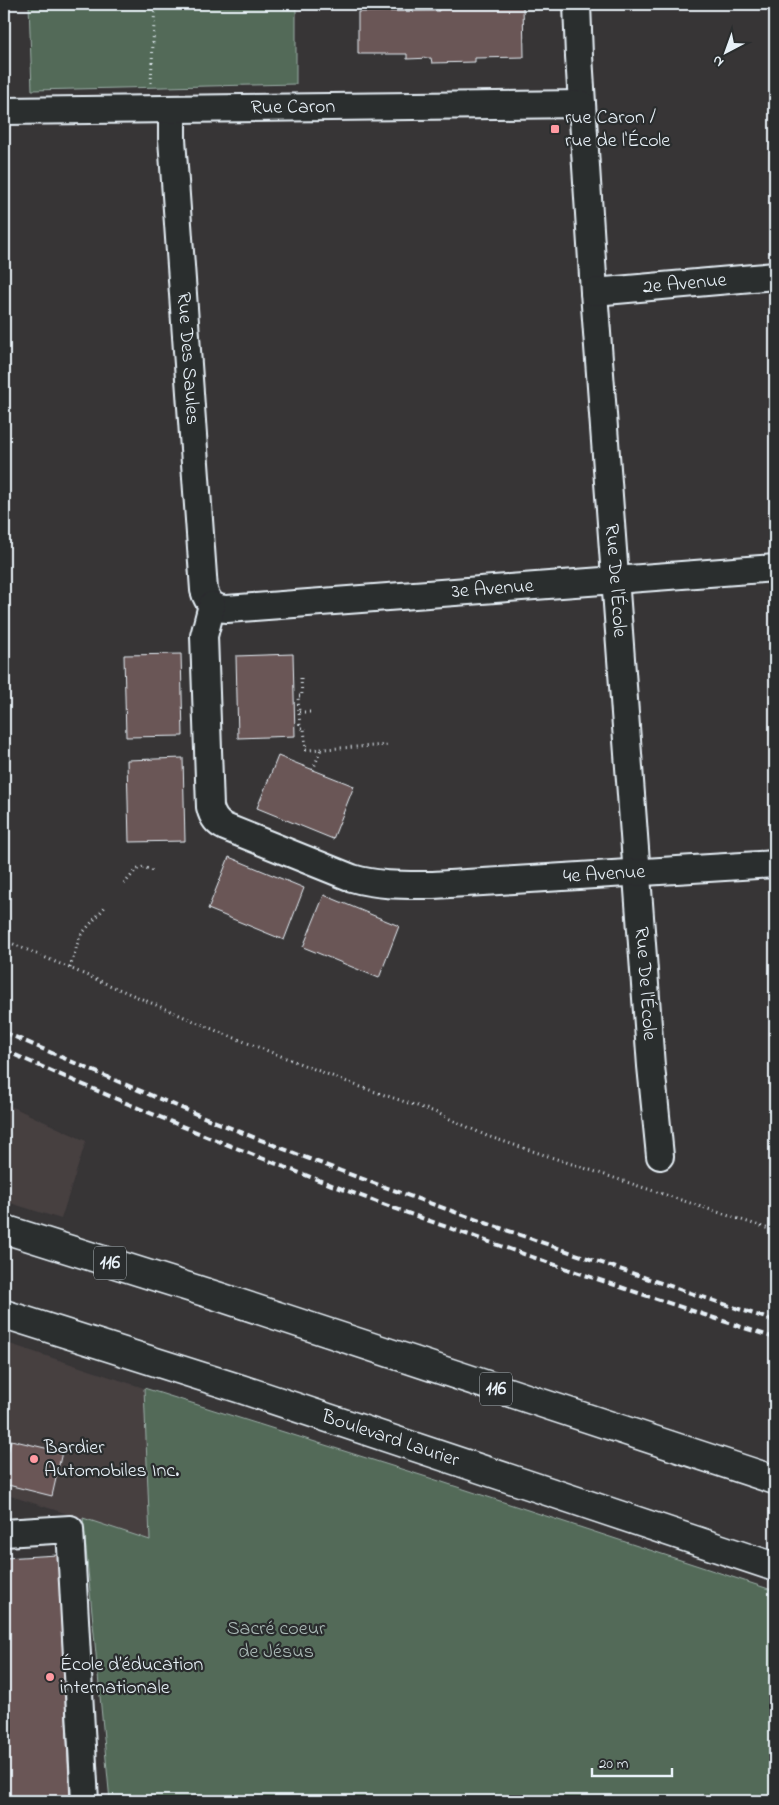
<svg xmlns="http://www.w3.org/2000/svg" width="779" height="1805" viewBox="0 0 779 1805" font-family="'Indie Flower',sans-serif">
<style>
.built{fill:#463f40}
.green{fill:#526b59;stroke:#9daea8}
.building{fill:#6a5757;stroke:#e8f1f8}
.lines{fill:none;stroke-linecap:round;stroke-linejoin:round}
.minor-casing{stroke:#e8f1f8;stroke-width:30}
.major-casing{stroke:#e8f1f8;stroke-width:31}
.path{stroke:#e8f1f8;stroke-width:3;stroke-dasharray:1 4;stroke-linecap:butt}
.minor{stroke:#2a2d2e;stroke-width:26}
.major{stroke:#2a2d2e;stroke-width:28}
.rail{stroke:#e8f1f8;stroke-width:4;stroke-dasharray:8 4;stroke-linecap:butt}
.poi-dot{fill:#ff9aa2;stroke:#2a2d2e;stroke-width:2}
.labels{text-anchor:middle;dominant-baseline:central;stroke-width:4.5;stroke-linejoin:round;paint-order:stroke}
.shield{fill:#2a2d2e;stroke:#afb6bb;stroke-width:1}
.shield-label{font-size:19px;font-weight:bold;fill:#e8f1f8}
.street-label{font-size:20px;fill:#e8f1f8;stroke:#2a2d2e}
.poi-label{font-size:20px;fill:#e8f1f8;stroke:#2a2d2e;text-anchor:start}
.park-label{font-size:20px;fill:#acbbb8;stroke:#2a2d2e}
</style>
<rect width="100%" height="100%" fill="#373536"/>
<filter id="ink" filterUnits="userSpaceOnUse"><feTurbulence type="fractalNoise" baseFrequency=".02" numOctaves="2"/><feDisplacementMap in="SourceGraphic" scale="10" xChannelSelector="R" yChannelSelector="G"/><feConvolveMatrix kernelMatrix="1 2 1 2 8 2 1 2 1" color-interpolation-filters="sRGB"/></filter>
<g filter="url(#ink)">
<path class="built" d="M4 1103 86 1141 61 1219 4 1201Z
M4 1342 144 1388 150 1540 4 1494Z"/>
<path class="green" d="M29 4H296V84L32 90Z
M144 1388 433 1479 775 1591V1801H110L83 1518 150 1540Z"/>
<path class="building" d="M439 4H523L524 57 475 58V62L432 63 431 58 407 59V54H358V12L439 11Z
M181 654 183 736 126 737 124 655Z
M293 654 295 736 238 738 236 656Z
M278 756 354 786 333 839 257 808Z
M183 758 185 841 129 842 127 760Z
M229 857 304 888 284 940 208 909Z
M324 895 399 926 379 978 303 947Z
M11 1440 62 1452 52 1496 4 1484V1470Z
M58 1555 70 1801H4V1558Z"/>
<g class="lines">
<defs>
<g id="minor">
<path id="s1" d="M577 4 579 56 594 292 651 1066 660 1156"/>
<path id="s2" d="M172 109V139L204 590C207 602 214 609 227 609L775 568"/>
<path id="s3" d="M4 111 582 104"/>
<path id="s4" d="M594 292 775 276"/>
<path id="s5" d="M212 605 204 636 210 807C212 816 216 823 225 827L352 878C378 886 406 885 433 885L775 864"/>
<path d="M4 1533 70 1529 85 1801"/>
</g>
<g id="major">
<path d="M4 1229 217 1296 775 1480"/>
<path id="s6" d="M4 1314 241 1389 775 1567"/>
</g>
</defs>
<use href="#minor" class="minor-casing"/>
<use href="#major" class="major-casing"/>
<path class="path" d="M151 83 155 4
M301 678 302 696H298L300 728H304L306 750 390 745
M299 712H310
M313 770 321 749
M124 884 136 870 143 867 153 871
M4 940 217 1031 355 1085 435 1112 487 1136 775 1231
M70 968 80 936 105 907"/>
<use href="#minor" class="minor"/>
<use href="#major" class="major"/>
<path class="rail" d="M4 1032C115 1081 227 1128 341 1171 485 1224 630 1273 775 1321
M4 1050C116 1100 230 1147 345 1190 487 1243 631 1291 775 1338"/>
</g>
</g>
<g class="poi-dot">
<rect x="550" y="124" width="10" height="10" rx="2.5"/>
<circle cx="34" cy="1459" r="5"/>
<circle cx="50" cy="1677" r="5"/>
</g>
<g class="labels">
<g class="shield">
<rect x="94" y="1246.5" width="32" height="33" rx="4"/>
<rect x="480" y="1372.5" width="32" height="33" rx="4"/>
</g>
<g class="shield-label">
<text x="110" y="1263">116</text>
<text x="496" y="1389">116</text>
</g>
<g class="street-label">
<text stroke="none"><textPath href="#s3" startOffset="289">Rue Caron</textPath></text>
<text stroke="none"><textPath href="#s4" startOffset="91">2e Avenue</textPath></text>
<text stroke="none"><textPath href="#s2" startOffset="250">Rue Des Saules</textPath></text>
<text stroke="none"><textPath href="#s1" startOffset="578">Rue De l'École</textPath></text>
<text stroke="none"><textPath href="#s2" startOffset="781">3e Avenue</textPath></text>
<text stroke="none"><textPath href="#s5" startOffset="619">4e Avenue</textPath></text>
<text stroke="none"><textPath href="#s1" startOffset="982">Rue De l'École</textPath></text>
<text stroke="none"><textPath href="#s6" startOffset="406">Boulevard Laurier</textPath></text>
</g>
<g class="poi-label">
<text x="565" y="118">rue Caron /<tspan x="565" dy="23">rue de l'École</tspan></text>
<text x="44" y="1448">Bardier<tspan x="44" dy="23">Automobiles Inc.</tspan></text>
<text x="60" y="1665">École d’éducation<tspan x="60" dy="23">internationale</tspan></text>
</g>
<g class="park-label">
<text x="276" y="1629">Sacré coeur<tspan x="276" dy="23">de Jésus</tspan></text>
</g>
</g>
<rect width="779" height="1805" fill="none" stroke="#2a2d2e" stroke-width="20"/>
<rect x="10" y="10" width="759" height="1785" fill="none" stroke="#e8f1f8" stroke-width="2" filter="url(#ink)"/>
<g transform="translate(726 52) rotate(221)" stroke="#2a2d2e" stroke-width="4" paint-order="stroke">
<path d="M0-4L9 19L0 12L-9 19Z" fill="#e8f1f8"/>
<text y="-8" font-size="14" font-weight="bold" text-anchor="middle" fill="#e8f1f8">N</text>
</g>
<path d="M592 1768v8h80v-8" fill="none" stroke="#e8f1f8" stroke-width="2.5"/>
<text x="599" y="1768" font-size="15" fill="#e8f1f8" stroke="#2a2d2e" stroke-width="4" paint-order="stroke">20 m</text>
</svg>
